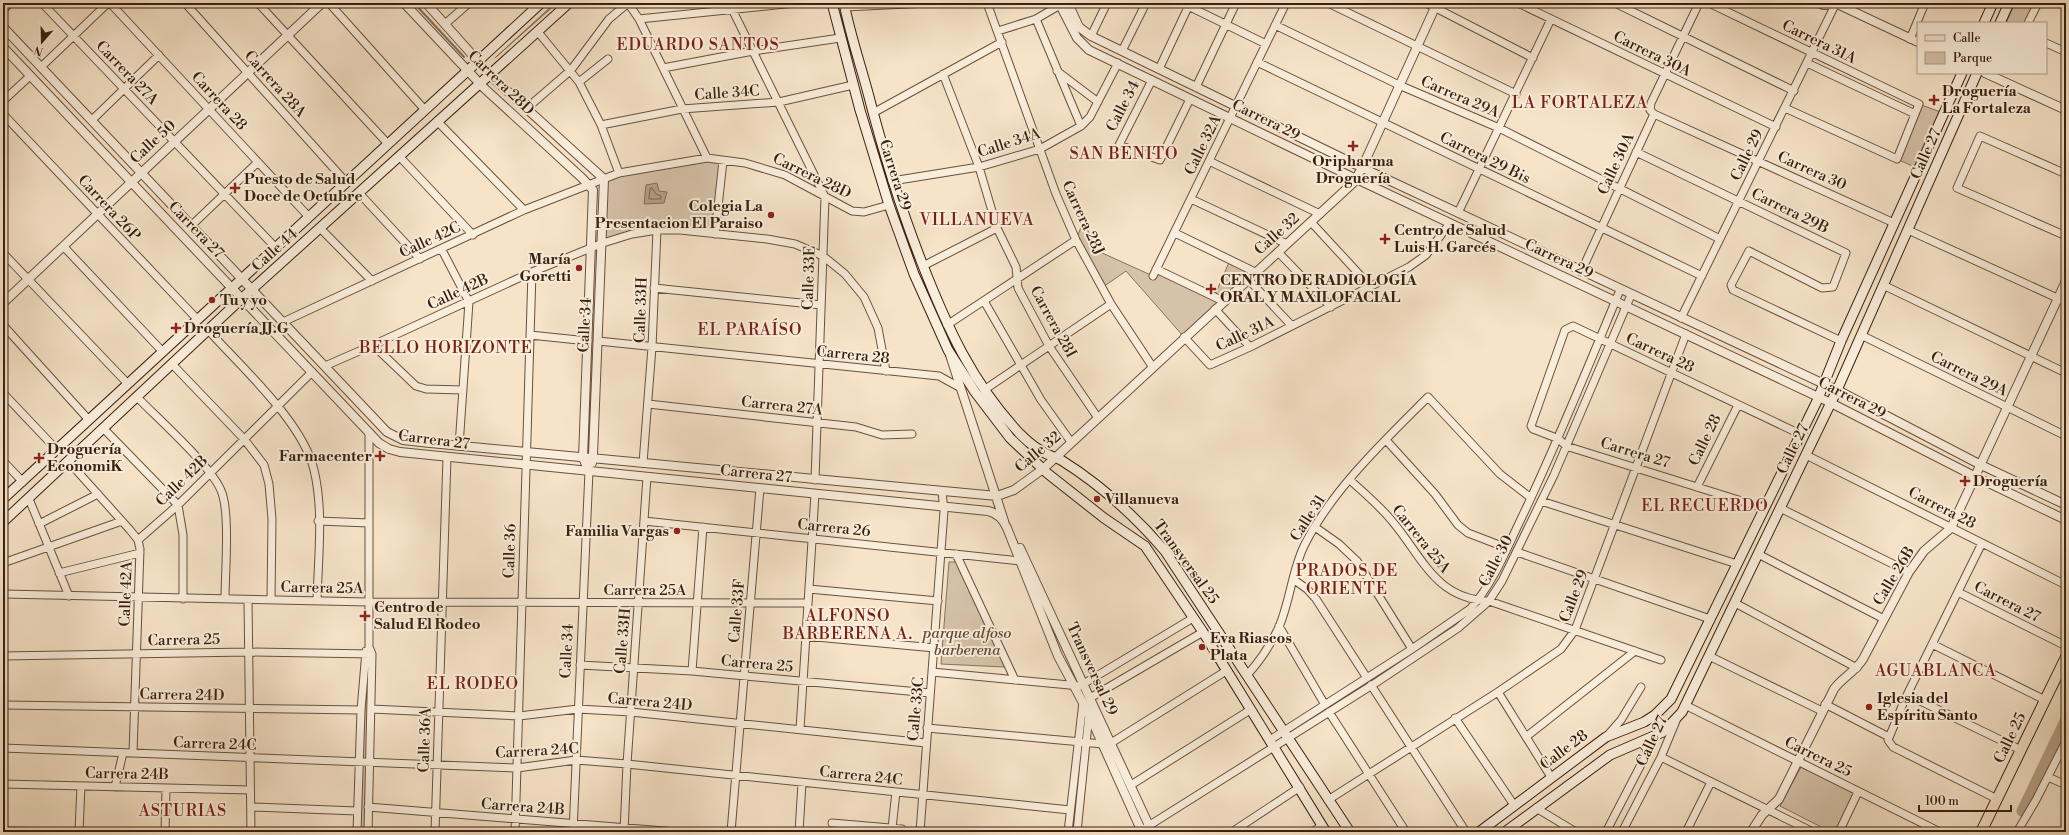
<svg xmlns="http://www.w3.org/2000/svg" width="2069" height="835" viewBox="0 0 2069 835" font-family="'Libre Bodoni',serif">
<style>
.green{fill:#d6c2a9;stroke:#88715c}
.water{fill:#b6a189;stroke:#846d58}
.lines{fill:none;stroke-linecap:round;stroke-linejoin:round}
.shore{stroke:#78604c;stroke-width:1}
.stream{stroke:#846d58;stroke-width:2}
.river{stroke:#b6a189;stroke-width:11}
.minor-casing{stroke:#69513d;stroke-width:9}
.tertiary-casing{stroke:#69513d;stroke-width:10}
.secondary-casing{stroke:#3a200f;stroke-width:11}
.primary-casing{stroke:#3a200f;stroke-width:12}
.minor{stroke:#f9eddb;stroke-width:7}
.tertiary{stroke:#f9eddb;stroke-width:8}
.secondary{stroke:#f9eddb;stroke-width:9}
.primary{stroke:#f6e3c8;stroke-width:10}
.poi-dot{fill:#8f2418;stroke:#f9eddb;stroke-width:1.5}
.labels{text-anchor:middle;dominant-baseline:central;stroke-width:4;stroke-linejoin:round;paint-order:stroke}
.street-label{font-size:15px;fill:#3a200f;stroke:#f9eddb}
.poi-label{font-size:15px;font-weight:bold;fill:#3a200f;stroke:#f9eddb;text-anchor:start}
.park-label{font-size:15px;font-style:italic;fill:#614836;stroke:#f9eddb}
.neighbourhood-label{font-size:16px;letter-spacing:1px;fill:#7a1f14;stroke:#f9eddb}
</style>
<rect width="100%" height="100%" fill="#f6e3c8"/>
<filter id="stains"><feTurbulence type="fractalNoise" baseFrequency=".005" numOctaves="4"/><feColorMatrix values="0 0 0 0 .2 0 0 0 0 .09 0 0 0 0 .02 0 0 0 .5 -.17"/></filter>
<radialGradient id="worn" r=".72"><stop offset=".6" stop-color="#630" stop-opacity="0"/><stop offset="1" stop-color="#630" stop-opacity=".3"/></radialGradient>
<path class="green" d="M2015 3H2037L2027 23H2006Z
M1919 104 1943 113 1919 169 1897 159Z
M707 158 723 161 715 234 657 230 603 243 604 179Z
M1083 222 1100 252 1153 276 1156 269 1214 297 1230 260 1255 272 1184 337 1126 271 1103 287 1076 240Z
M949 562H956L1005 667 941 664Z
M365 653 372 654 368 832H357Z
M1801 767 1855 793 1835 832H1831L1780 806Z"/>
<path class="water" d="M555 3H557L495 58Z
M657 183 659 191 667 192 664 203 644 204 646 185Z"/>
<g class="lines">
<path class="shore" d="M652 188 656 194 661 196V199H649L650 189Z"/>
<path class="stream" d="M414 3 464 57"/>
<path class="river" d="M2022 811 2066 719"/>
<defs>
<path id="minor" d="M42 3 276 248
M110 3 309 217
M185 3 346 182
M258 3 388 144
M329 3 425 110
M628 3 639 19 707 158
M729 3 825 197 815 480
M987 3 1056 194 1076 240 1111 304 1152 366
M1182 3 1266 44
M1328 3 1516 94
M1426 3 1533 58
M1518 3 1776 127
M1615 3 1794 91
M1709 3 1919 104 1897 159 1785 108
M845 7 928 3
M3 10 10 3
M639 19 795 3
M1036 19 1081 126
M2028 23 2038 3
M445 24 469 3
M1275 25 1399 85 1499 128 1720 239
M998 31 1036 19 1060 5
M538 32 579 82 601 125 619 173
M1091 36 1107 3
M1910 39 1925 3
M2046 43 2066 52
M1122 51 1146 3
M1257 62 1702 276
M1807 63 1915 114
M41 67 108 3
M663 68 753 51 840 38
M1159 69 1190 3
M1057 71 1098 102
M943 74 979 167 997 228 1016 267 1018 288 1049 346 1098 418
M1152 80 1119 145 1160 160 1190 99
M579 82 608 59
M1196 87 1236 3
M3 101 30 76
M527 108 571 70 609 19 628 3
M873 113 1002 42
M3 114 197 319
M1654 114 1894 223
M1654 114 1650 110 1651 103 1699 3
M92 120 159 55
M437 121 524 210
M601 125 682 109 779 102 853 85
M1636 152 1846 253 1833 287 1822 288 1749 251 1731 285 1733 290 1841 341
M399 156 473 235
M1209 161 1320 214
M2066 174 1980 136 1957 188 2066 236
M892 181 979 167 1040 149 1081 126 1090 117 1118 63
M359 193 420 259
M1191 199 1287 244
M1458 213 1551 19
M1311 222 1371 287
M192 225 258 162
M320 228 372 281
M1908 230 2066 302
M1175 233 1255 272
M715 234 723 161
M64 247 162 351
M442 250 469 302 459 446
M1278 252 1331 307
M3 253 128 384
M923 266 997 228
M1156 269 1223 301
M1581 272 1654 114
M1153 276 1286 3
M1247 278 1292 326
M1883 285 2066 373
M654 288 821 305
M984 301 1041 400 1071 442
M1215 309 1250 347
M1681 318 1836 3
M283 322 524 210 619 173 707 158 745 163 785 175 852 211 864 212 889 205
M3 325 89 420
M947 325 1076 240
M208 330C241 367 303 422 314 470 324 511 318 559 317 601
M530 335 588 341
M1861 335 2066 436
M1184 337 1210 365 1250 347 1409 267 1426 255 1450 223
M598 341 939 376 959 387
M373 345 416 386 426 389 463 390
M172 364 244 439 264 465 269 484 272 519 271 600
M325 366 373 345 532 272 603 243 632 234 657 230H680L767 239 795 244 823 256 845 274 864 297 878 328 886 371
M984 390 1111 304
M3 393 57 450
M137 397C157 418 214 468 222 493 230 516 225 573 225 599
M648 404 856 427 882 435 912 434
M104 429 178 505 183 535V599
M1386 440 1435 494 1458 525 1468 533 1507 548
M1806 455 2066 585
M3 461 23 482
M69 462 130 530 138 540 140 549 133 753
M643 463 652 347 657 230
M1350 480C1364 493 1380 506 1392 521 1422 556 1435 599 1489 601L1661 660
M1697 487 1738 405
M29 499 69 596
M1541 501 1737 564
M1764 508 1566 446 1559 439 1533 429 1531 426 1565 330 1573 326 1800 434
M1780 508 1909 572
M318 521 369 523
M644 521 1020 561
M39 524 98 494
M1315 527 1339 544 1357 561 1412 649
M138 540 178 505 312 372
M1982 543 1905 699 1888 740 1893 747 1997 799
M1517 552 1710 619
M956 554 1015 680
M1758 554 1884 619
M3 563 122 521
M59 573 140 553
M1293 579 1307 589 1316 599 1367 678
M809 589 938 601
M1958 592 2066 646
M3 594 369 602 808 603
M248 600 251 832
M1735 603 1857 668
M1279 626 1325 705
M805 636 935 648
M1932 644 2045 700
M3 656 248 652 372 654
M1709 656 1822 711
M580 665 692 671 930 693
M692 671 703 527
M932 672 1080 686 1193 618
M1247 675C1260 661 1271 644 1279 627 1290 601 1292 571 1304 546 1331 491 1385 440 1428 397L1500 474 1531 498
M1371 685 1466 832
M1498 692 1551 777
M1908 695 2021 750
M1090 698 1203 632
M1825 704 1889 737
M3 705 361 710
M1685 705 1940 832
M371 709 519 716 578 709 631 712 926 743
M1329 712 1406 832
M1455 718 1514 805
M927 728 1103 744 1111 743 1226 671
M800 729 815 494
M1607 736 1621 720 1641 687
M1526 737 1635 651
M1270 740 1412 649 1470 609C1493 584 1506 550 1521 519 1557 444 1588 367 1620 290
M3 748 517 768 576 760 627 764 1070 810
M1661 757 1813 832
M2048 777 2066 785
M3 784 250 790
M1131 785 1250 710
M115 787 123 753
M1328 800 1498 692 1561 649 1575 630 1686 334
M251 807 357 811
M368 807 677 832
M1536 808 1576 832
M832 823 902 829
M892 828 896 792
M1142 830 1377 682 1458 628 1489 601 1502 581 1554 475 1631 295
M3 831 65 832
M79 832 81 786
M165 832 166 788
M357 832 361 710 366 651
M368 832 372 654 369 647V432
M435 832 447 457
M515 832 532 272
M573 832 589 471
M624 832 627 764 647 477
M731 832 760 488
M799 832 802 783
M920 832 944 511 942 492
M1068 832 1083 702
M1077 832 1089 714
M1232 832 1300 787
M1313 832 1322 825
M1606 832 1647 753 1646 748 1641 742
M1622 832 1661 757 1676 721
M1686 832 1711 782
M1839 832 1858 792
M2017 832 2036 800 2066 741"/>
<path id="tertiary" d="M404 3 484 88 582 178 593 190 583 458 589 471
M426 3 493 78 604 179 593 455 592 463
M1059 3 1077 38 1089 50 1348 175 1831 403 1976 477 2066 520
M1068 3 1079 27 1091 36 1367 170 1841 392 1981 465 2066 505
M1819 3 1824 5 1836 4
M1835 3 1918 42
M3 27 387 432 403 440 430 443 997 496 1014 490 1043 469 1353 183 1362 168 1437 3
M3 47 379 443 389 449 400 452 988 511C998 513 1003 519 1007 528L1058 656 1089 714 1142 832
M1985 73 2066 110
M3 303 322 3
M950 355 1004 521
M1020 548 1152 832
M1751 832 1762 815 1779 799 1834 689C1843 677 1855 672 1863 659L1909 572 1924 551 1951 528 2066 281"/>
<path id="secondary" d="M832 3 860 110 889 205 914 274 948 350 975 392 1010 438 1047 473 1104 518 1145 546 1203 632 1326 832
M844 3C850 34 860 63 868 93 883 151 900 207 922 263 947 327 972 383 1020 434 1027 441 1039 451 1049 455 1053 457 1057 458 1061 460 1101 485 1135 516 1165 551L1350 832
M1984 23 1993 3
M2000 23 2009 3
M3 499 541 3
M3 522 239 301 569 3
M1479 832 1606 737 1644 722 1655 715 1671 699 1817 401 1841 341 1962 73
M1505 832 1610 755 1663 732 1682 712 1837 390 1977 73"/>
<path id="primary" d="M1981 832 2066 657"/>
</defs>
<use href="#minor" class="minor-casing"/>
<use href="#tertiary" class="tertiary-casing"/>
<use href="#secondary" class="secondary-casing"/>
<use href="#primary" class="primary-casing"/>
<use href="#minor" class="minor"/>
<use href="#tertiary" class="tertiary"/>
<use href="#secondary" class="secondary"/>
<use href="#primary" class="primary"/>
</g>
<g class="poi-dot">
<path d="M1932 94h4v4h4v4h-4v4h-4v-4h-4v-4h4z"/>
<path d="M1351 140h4v4h4v4h-4v4h-4v-4h-4v-4h4z"/>
<path d="M233 182h4v4h4v4h-4v4h-4v-4h-4v-4h4z"/>
<circle cx="771" cy="215" r="4"/>
<path d="M1383 233h4v4h4v4h-4v4h-4v-4h-4v-4h4z"/>
<circle cx="579" cy="268" r="4"/>
<path d="M1209 283h4v4h4v4h-4v4h-4v-4h-4v-4h4z"/>
<circle cx="212" cy="300" r="4"/>
<path d="M174 322h4v4h4v4h-4v4h-4v-4h-4v-4h4z"/>
<path d="M378 450h4v4h4v4h-4v4h-4v-4h-4v-4h4z"/>
<path d="M37 452h4v4h4v4h-4v4h-4v-4h-4v-4h4z"/>
<path d="M1963 475h4v4h4v4h-4v4h-4v-4h-4v-4h4z"/>
<circle cx="1097" cy="499" r="4"/>
<circle cx="677" cy="531" r="4"/>
<path d="M363 610h4v4h4v4h-4v4h-4v-4h-4v-4h4z"/>
<circle cx="1202" cy="647" r="4"/>
<circle cx="1869" cy="707" r="4"/>
</g>
<g class="labels">
<g class="street-label">
<text transform="translate(1819 42) rotate(26)">Carrera 31A</text>
<text transform="translate(1652 54) rotate(26)">Carrera 30A</text>
<text transform="translate(127 73) rotate(46)">Carrera 27A</text>
<text transform="translate(501 83) rotate(44)">Carrera 28D</text>
<text transform="translate(275 84) rotate(48)">Carrera 28A</text>
<text transform="translate(727 93) rotate(-4)">Calle 34C</text>
<text transform="translate(1460 97) rotate(23)">Carrera 29A</text>
<text transform="translate(219 101) rotate(47)">Carrera 28</text>
<text transform="translate(1123 106) rotate(-63)">Calle 34</text>
<text transform="translate(1266 120) rotate(26)">Carrera 29</text>
<text transform="translate(153 142) rotate(-43)">Calle 50</text>
<text transform="translate(1009 143) rotate(-18)">Calle 34A</text>
<text transform="translate(1203 145) rotate(-64)">Calle 32A</text>
<text transform="translate(1926 154) rotate(-66)">Calle 27</text>
<text transform="translate(1747 155) rotate(-64)">Calle 29</text>
<text transform="translate(1485 158) rotate(26)">Carrera 29 Bis</text>
<text transform="translate(1616 164) rotate(-65)">Calle 30A</text>
<text transform="translate(1812 171) rotate(24)">Carrera 30</text>
<text transform="translate(895 175) rotate(72)">Carrera 29</text>
<text transform="translate(812 176) rotate(26)">Carrera 28D</text>
<text transform="translate(109 208) rotate(47)">Carrera 26P</text>
<text transform="translate(1790 211) rotate(26)">Carrera 29B</text>
<text transform="translate(1083 218) rotate(65)">Carrera 28J</text>
<text transform="translate(196 230) rotate(46)">Carrera 27</text>
<text transform="translate(1277 234) rotate(-42)">Calle 32</text>
<text transform="translate(430 240) rotate(-25)">Calle 42C</text>
<text transform="translate(275 250) rotate(-42)">Calle 44</text>
<text transform="translate(1559 259) rotate(25)">Carrera 29</text>
<text transform="translate(809 278) rotate(-88)">Calle 33E</text>
<text transform="translate(458 292) rotate(-25)">Calle 42B</text>
<text transform="translate(641 310) rotate(-88)">Calle 33H</text>
<text transform="translate(1053 322) rotate(61)">Carrera 28I</text>
<text transform="translate(585 325) rotate(-87)">Calle 34</text>
<text transform="translate(1245 334) rotate(-25)">Calle 31A</text>
<text transform="translate(1660 353) rotate(25)">Carrera 28</text>
<text transform="translate(853 355) rotate(6)">Carrera 28</text>
<text transform="translate(1969 374) rotate(26)">Carrera 29A</text>
<text transform="translate(1852 398) rotate(27)">Carrera 29</text>
<text transform="translate(782 406) rotate(6)">Carrera 27A</text>
<text transform="translate(434 440) rotate(7)">Carrera 27</text>
<text transform="translate(1705 440) rotate(-64)">Calle 28</text>
<text transform="translate(1793 449) rotate(-64)">Calle 27</text>
<text transform="translate(1038 452) rotate(-40)">Calle 32</text>
<text transform="translate(1635 453) rotate(17)">Carrera 27</text>
<text transform="translate(756 474) rotate(6)">Carrera 27</text>
<text transform="translate(182 481) rotate(-44)">Calle 42B</text>
<text transform="translate(1942 508) rotate(27)">Carrera 28</text>
<text transform="translate(1308 518) rotate(-57)">Calle 31</text>
<text transform="translate(834 528) rotate(6)">Carrera 26</text>
<text transform="translate(1421 539) rotate(51)">Carrera 25A</text>
<text transform="translate(510 551) rotate(-88)">Calle 36</text>
<text transform="translate(1496 561) rotate(-62)">Calle 30</text>
<text transform="translate(1186 562) rotate(54)">Transversal 25</text>
<text transform="translate(1894 576) rotate(-59)">Calle 26B</text>
<text transform="translate(322 588) rotate(1)">Carrera 25A</text>
<text x="645" y="590">Carrera 25A</text>
<text transform="translate(126 594) rotate(-88)">Calle 42A</text>
<text transform="translate(1574 596) rotate(-69)">Calle 29</text>
<text transform="translate(2007 602) rotate(27)">Carrera 27</text>
<text transform="translate(737 611) rotate(-85)">Calle 33F</text>
<text transform="translate(184 640) rotate(-1)">Carrera 25</text>
<text transform="translate(623 641) rotate(-85)">Calle 33H</text>
<text transform="translate(567 651) rotate(-87)">Calle 34</text>
<text transform="translate(757 664) rotate(5)">Carrera 25</text>
<text transform="translate(1092 669) rotate(65)">Transversal 29</text>
<text transform="translate(182 695) rotate(1)">Carrera 24D</text>
<text transform="translate(650 702) rotate(5)">Carrera 24D</text>
<text transform="translate(916 709) rotate(-85)">Calle 33C</text>
<text transform="translate(2010 738) rotate(-64)">Calle 25</text>
<text transform="translate(425 740) rotate(-88)">Calle 36A</text>
<text transform="translate(1652 741) rotate(-65)">Calle 27</text>
<text transform="translate(215 744) rotate(2)">Carrera 24C</text>
<text transform="translate(1564 750) rotate(-37)">Calle 28</text>
<text transform="translate(537 751) rotate(-3)">Carrera 24C</text>
<text transform="translate(1818 757) rotate(26)">Carrera 25</text>
<text transform="translate(127 774) rotate(1)">Carrera 24B</text>
<text transform="translate(861 776) rotate(6)">Carrera 24C</text>
<text transform="translate(523 807) rotate(4)">Carrera 24B</text>
</g>
<g class="poi-label">
<text x="1942" y="91">Droguería<tspan x="1942" dy="17">La Fortaleza</tspan></text>
<text x="1353" y="161" text-anchor="middle">Oripharma<tspan x="1353" dy="17">Droguería</tspan></text>
<text x="244" y="179">Puesto de Salud<tspan x="244" dy="17">Doce de Octubre</tspan></text>
<text x="763" y="206" text-anchor="end">Colegia La<tspan x="763" dy="17">Presentacion El Paraiso</tspan></text>
<text x="1394" y="230">Centro de Salud<tspan x="1394" dy="17">Luis H. Garcés</tspan></text>
<text x="571" y="259" text-anchor="end">María<tspan x="571" dy="17">Goretti</tspan></text>
<text x="1220" y="280">CENTRO DE RADIOLOGÍA<tspan x="1220" dy="17">ORAL Y MAXILOFACIAL</tspan></text>
<text x="220" y="300">Tu y yo</text>
<text x="184" y="328">Droguería JJ.G</text>
<text x="47" y="449">Droguería<tspan x="47" dy="17">EconomiK</tspan></text>
<text x="372" y="456" text-anchor="end">Farmacenter</text>
<text x="1973" y="481">Droguería</text>
<text x="1105" y="499">Villanueva</text>
<text x="669" y="531" text-anchor="end">Familia Vargas</text>
<text x="374" y="607">Centro de<tspan x="374" dy="17">Salud El Rodeo</tspan></text>
<text x="1210" y="638">Eva Riascos<tspan x="1210" dy="17">Plata</tspan></text>
<text x="1877" y="698">Iglesia del<tspan x="1877" dy="17">Espíritu Santo</tspan></text>
</g>
<g class="park-label">
<text x="967" y="633">parque alfoso<tspan x="967" dy="17">barberena</tspan></text>
</g>
<g class="neighbourhood-label">
<text x="698" y="45">EDUARDO SANTOS</text>
<text x="1580" y="103">LA FORTALEZA</text>
<text x="1124" y="154">SAN BENITO</text>
<text x="977" y="220">VILLANUEVA</text>
<text x="750" y="330">EL PARAÍSO</text>
<text x="446" y="348">BELLO HORIZONTE</text>
<text x="1705" y="506">EL RECUERDO</text>
<text x="1347" y="571">PRADOS DE<tspan x="1347" dy="18">ORIENTE</tspan></text>
<text x="848" y="616">ALFONSO<tspan x="848" dy="18">BARBERENA A.</tspan></text>
<text x="1936" y="671">AGUABLANCA</text>
<text x="473" y="684">EL RODEO</text>
<text x="183" y="811">ASTURIAS</text>
</g>
</g>
<rect width="2069" height="835" fill="none" stroke="#f6e3c8" stroke-width="16"/>
<rect x="4" y="4" width="2061" height="827" fill="none" stroke="#3a200f" stroke-width="2"/>
<rect x="8" y="8" width="2053" height="819" fill="none" stroke="#3a200f"/>
<rect x="1917" y="22" width="130" height="52" fill="#f9eddb" stroke="#ad9b89"/>
<rect x="1925" y="35" width="20" height="6" fill="#f6e3c8" stroke="#ad9b89"/>
<text x="1953" y="42" font-size="12" fill="#3a200f">Calle</text>
<rect x="1925" y="52" width="20" height="12" fill="#d6c2a9" stroke="#ad9b89"/>
<text x="1953" y="62" font-size="12" fill="#3a200f">Parque</text>
<g transform="translate(42 42) rotate(200)" stroke="#f9eddb" stroke-width="3" paint-order="stroke">
<path d="M0-3L7 15L0 10L-7 15Z" fill="#3a200f"/>
<text y="-6" font-size="11" font-weight="bold" text-anchor="middle" fill="#3a200f">N</text>
</g>
<path d="M1919 805v6h92v-6" fill="none" stroke="#3a200f" stroke-width="2"/>
<text x="1925" y="805" font-size="12" fill="#3a200f" stroke="#f9eddb" stroke-width="3" paint-order="stroke">100 m</text>
<rect width="100%" height="100%" filter="url(#stains)"/>
<rect width="100%" height="100%" fill="url(#worn)"/>
</svg>
